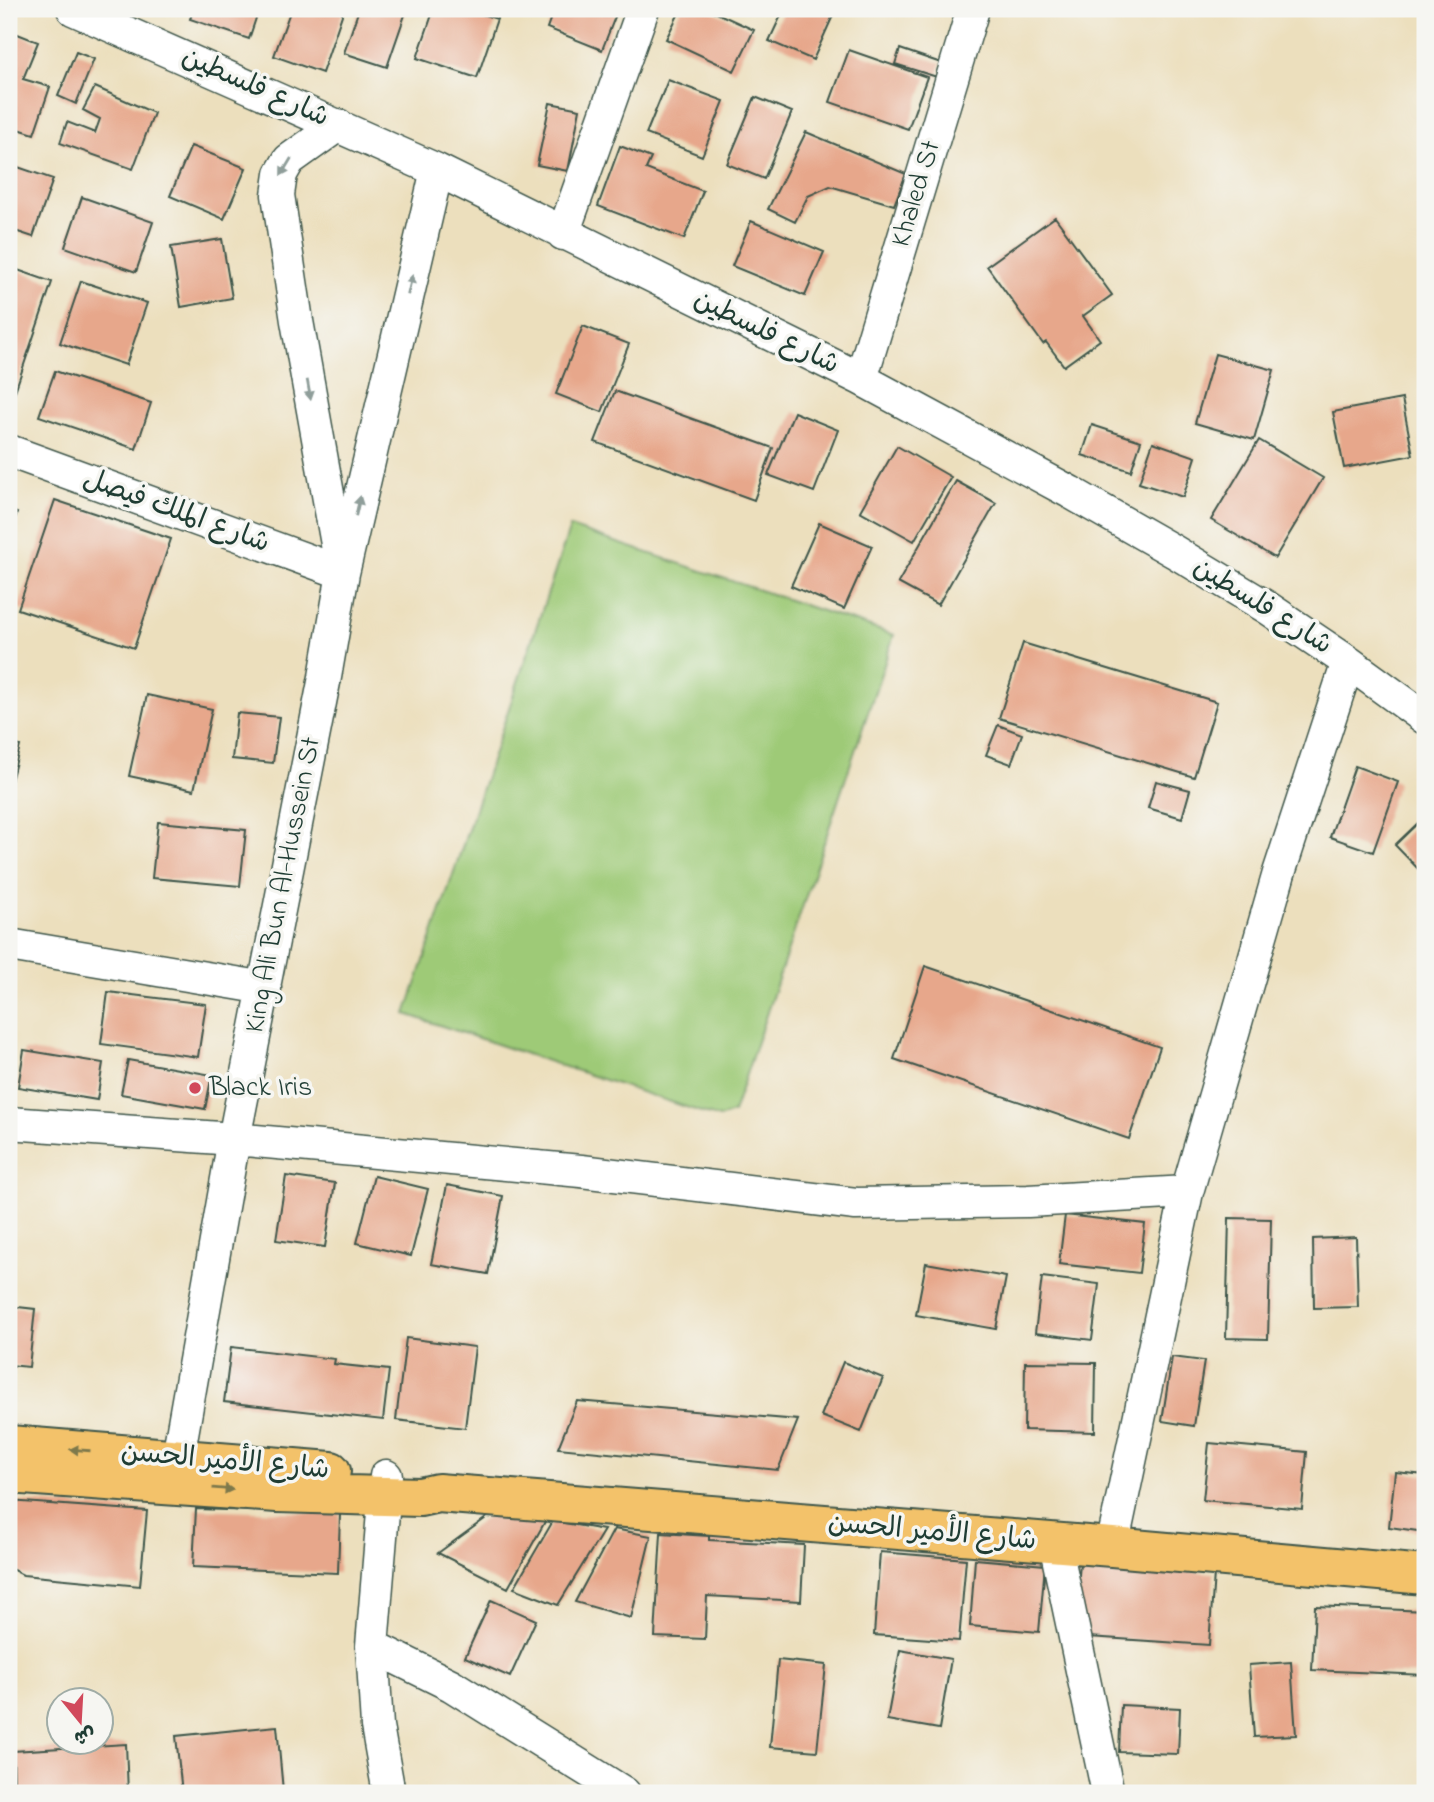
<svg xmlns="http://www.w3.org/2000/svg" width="1434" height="1802" viewBox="0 0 1434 1802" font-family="'Indie Flower','Playpen Sans Arabic',sans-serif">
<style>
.green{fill:#9eca77;stroke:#5e8456;stroke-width:2}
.building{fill:#e7a78b}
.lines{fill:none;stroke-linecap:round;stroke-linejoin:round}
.minor-casing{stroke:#3e5549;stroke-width:35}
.major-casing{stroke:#3e5549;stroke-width:42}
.minor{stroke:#fff;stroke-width:32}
.major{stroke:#f3c26a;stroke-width:38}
.oneway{fill:#8f9e9a}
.oneway2{fill:#7e794c}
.poi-dot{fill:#d1495b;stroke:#f6f6f2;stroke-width:2.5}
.labels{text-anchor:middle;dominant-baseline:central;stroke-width:7;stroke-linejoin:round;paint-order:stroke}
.street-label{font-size:28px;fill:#1f3d34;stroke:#f6f6f2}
.poi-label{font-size:28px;fill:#1f3d34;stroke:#f6f6f2;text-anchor:start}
</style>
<rect width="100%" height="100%" fill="#f6f6f2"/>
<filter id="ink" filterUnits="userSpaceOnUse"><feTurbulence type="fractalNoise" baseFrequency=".0143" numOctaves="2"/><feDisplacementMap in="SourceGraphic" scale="14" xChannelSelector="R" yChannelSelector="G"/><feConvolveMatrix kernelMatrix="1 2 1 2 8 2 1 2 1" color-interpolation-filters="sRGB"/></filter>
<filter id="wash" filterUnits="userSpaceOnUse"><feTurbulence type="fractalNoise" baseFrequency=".00686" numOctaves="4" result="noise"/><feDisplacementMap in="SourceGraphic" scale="28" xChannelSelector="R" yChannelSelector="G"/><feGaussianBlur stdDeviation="1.57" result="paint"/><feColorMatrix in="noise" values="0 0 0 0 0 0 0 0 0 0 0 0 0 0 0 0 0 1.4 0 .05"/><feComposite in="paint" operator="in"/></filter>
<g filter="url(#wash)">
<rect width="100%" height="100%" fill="#ecdfbd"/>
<path class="green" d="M570 527 894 635 733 1113 719 1118 406 1014Z"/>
<g id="blocks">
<path class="building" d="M194 9H259L249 39 190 19Z
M291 9H344L322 73 274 56Z
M359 9H407L387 67 344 53Z
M434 9H466L497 19 477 78 417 58Z
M554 9H618L602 50 547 28Z
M681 9H708L754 30 734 71 666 39Z
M784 9H836L813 60 769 41Z
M10 31 38 42 23 79 50 87 34 134 9 126Z
M900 49 941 63 937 77 895 64Z
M849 50 927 77 908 129 830 102Z
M76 52 94 59 76 104 58 96Z
M668 80 724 101 702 156 646 134Z
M95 87 154 113 133 169 60 143 67 122 95 133 100 119 83 110Z
M755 97 792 112 764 179 727 164Z
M550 103 580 109 568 171 537 165Z
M806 132 906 174 894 205 830 186 808 196 795 222 768 209Z
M191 146 246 168 224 219 170 196Z
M620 146 651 158 646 169 703 191 684 239 598 206Z
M9 164 53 179 33 237 9 229Z
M82 197 153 222 136 272 65 247Z
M1055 217 1112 295 1083 316 1100 340 1064 366 1046 342 1043 344 987 266Z
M751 221 824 252 805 296 732 266Z
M222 239 232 298 181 307 171 247Z
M9 267 52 282 9 409Z
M81 281 147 303 126 365 60 343Z
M583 326 629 344 602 412 556 394Z
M1215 354 1274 370 1254 440 1195 423Z
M55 371 151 403 136 449 39 416Z
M615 391 773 448 754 500 595 442Z
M1402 399 1413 455 1344 468 1333 412Z
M794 412 838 430 814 492 768 475Z
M1092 425 1141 441 1131 471 1082 455Z
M1259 440 1323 478 1275 558 1211 520Z
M1153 442 1196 457 1183 497 1139 483Z
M897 446 951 477 914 541 860 511Z
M956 481 996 503 938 605 898 583Z
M55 500 171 539 134 648 18 609Z
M9 510 17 513 9 534Z
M819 523 872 546 844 609 791 586Z
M1023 643 1217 702 1194 777 999 718Z
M147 695 212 709 194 790 129 776Z
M237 713 279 717 273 763 232 759Z
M998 725 1022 734 1011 764 986 755Z
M9 743 20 746 10 785H9Z
M1355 766 1398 782 1373 852 1330 837Z
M1156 781 1190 790 1182 818 1148 808Z
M1425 816V876L1395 845Z
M158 822 246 830 240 886 152 878Z
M925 966 1160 1047 1129 1139 894 1059Z
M108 992 206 1004 198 1057 101 1044Z
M24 1050 103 1063 97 1100 18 1087Z
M128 1060 212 1075 205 1109 121 1094Z
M286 1176 335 1183 325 1247 276 1240Z
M374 1176 428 1189 411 1256 357 1243Z
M447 1185 503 1196 488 1274 431 1264Z
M1065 1215 1145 1224 1139 1273 1059 1264Z
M1229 1218 1271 1219 1268 1339 1226 1338Z
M1356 1237 1358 1307 1314 1308 1313 1239Z
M926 1263 1006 1277 996 1329 916 1315Z
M1042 1277 1099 1284 1092 1340 1035 1333Z
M9 1306 35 1309 29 1367 9 1365Z
M406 1338 475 1347 465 1428 396 1420Z
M231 1347 335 1359 334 1364 389 1370 383 1420 224 1402Z
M1172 1357 1204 1361 1194 1426 1162 1421Z
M843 1362 883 1378 861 1432 821 1416Z
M1025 1362 1096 1363 1095 1432 1024 1430Z
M577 1401 798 1420 778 1470 558 1448Z
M1209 1443 1307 1452 1302 1509 1203 1500Z
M1395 1472 1425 1475V1532L1389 1527Z
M9 1501 147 1511 140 1586 23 1575 9 1568Z
M196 1509 340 1514 338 1573 193 1567Z
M493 1513 547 1518 508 1588 438 1553Z
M553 1521 604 1530 558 1605 514 1588Z
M614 1529 651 1536 631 1618 575 1602Z
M661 1533 709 1536V1540L804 1545 801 1601 707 1596 705 1639 655 1637Z
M880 1552 966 1559 959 1641 874 1635Z
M975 1559 1045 1565 1039 1632 970 1626Z
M1080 1563 1214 1573 1209 1645 1074 1636Z
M491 1600 536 1620 510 1677 465 1657Z
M1315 1606 1425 1611V1675L1312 1670Z
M900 1650 951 1659 939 1729 887 1720Z
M778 1660 826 1665 817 1751 770 1747Z
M1291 1662 1296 1735 1254 1737 1249 1665Z
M1121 1705 1180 1708 1178 1754 1119 1752Z
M277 1726 283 1791 182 1793 176 1736Z
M126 1744 128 1793H9V1782H14L13 1751Z"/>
</g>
</g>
<g filter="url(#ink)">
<use href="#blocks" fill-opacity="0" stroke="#3e5549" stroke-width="2"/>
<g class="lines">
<defs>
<path id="minor" d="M73 9 437 170 861 379 1070 492 1175 552 1268 608 1348 662 1425 718
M338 125 289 160 281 174 278 195 297 321 340 561
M563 234 643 9
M861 379 973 9
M9 451 343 573
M9 945 265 988
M9 1123 234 1139 581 1171 856 1204 1028 1201 1187 1192
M386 1476 372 1646 377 1726 389 1793
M166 1480 178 1457 234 1139 325 677 343 573 437 170
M1055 1543 1108 1793
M1112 1547 1187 1192 1279 873 1348 662
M372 1646 451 1685 624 1793"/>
<path id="major" d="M9 1445 331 1471
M9 1474 277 1493 420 1497 438 1493 1112 1547 1425 1575"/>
</defs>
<use href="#minor" class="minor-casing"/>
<use href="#major" class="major-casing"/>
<use href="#minor" class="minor"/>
<use href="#major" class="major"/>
</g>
<defs><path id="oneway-solid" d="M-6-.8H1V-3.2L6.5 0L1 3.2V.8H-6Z" transform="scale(1.75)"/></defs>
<g class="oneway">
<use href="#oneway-solid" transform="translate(286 167) rotate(121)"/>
<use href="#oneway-solid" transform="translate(410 285) rotate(-77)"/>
<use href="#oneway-solid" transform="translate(309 390) rotate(80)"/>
<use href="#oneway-solid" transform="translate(358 506) rotate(-77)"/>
</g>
<g class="oneway2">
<use href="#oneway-solid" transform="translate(80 1450) rotate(-176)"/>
<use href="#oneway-solid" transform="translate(223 1489) rotate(5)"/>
</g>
</g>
<circle class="poi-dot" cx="195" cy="1088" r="7"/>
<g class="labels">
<g class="street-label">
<text transform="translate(255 88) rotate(24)">شارع فلسطين</text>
<text transform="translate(917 194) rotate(-73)">Khaled St</text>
<text transform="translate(766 333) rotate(26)">شارع فلسطين</text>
<text transform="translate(176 512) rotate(20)">شارع الملك فيصل</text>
<text transform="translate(1262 607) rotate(32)">شارع فلسطين</text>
<text transform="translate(284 885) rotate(-79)">King Ali Bun Al-Hussein St</text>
<text transform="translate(225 1462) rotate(5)">شارع الأمير الحسن</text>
<text transform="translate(932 1533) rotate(5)">شارع الأمير الحسن</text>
</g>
<g class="poi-label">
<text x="209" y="1088">Black Iris</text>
</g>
</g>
<rect width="1434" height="1802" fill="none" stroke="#f6f6f2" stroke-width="35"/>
<g transform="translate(80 1721) rotate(162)"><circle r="33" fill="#f6f6f2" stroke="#a0aca6" stroke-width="2"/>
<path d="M0-5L12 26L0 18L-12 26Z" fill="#d1495b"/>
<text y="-10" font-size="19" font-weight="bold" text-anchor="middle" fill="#1f3d34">ش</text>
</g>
</svg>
